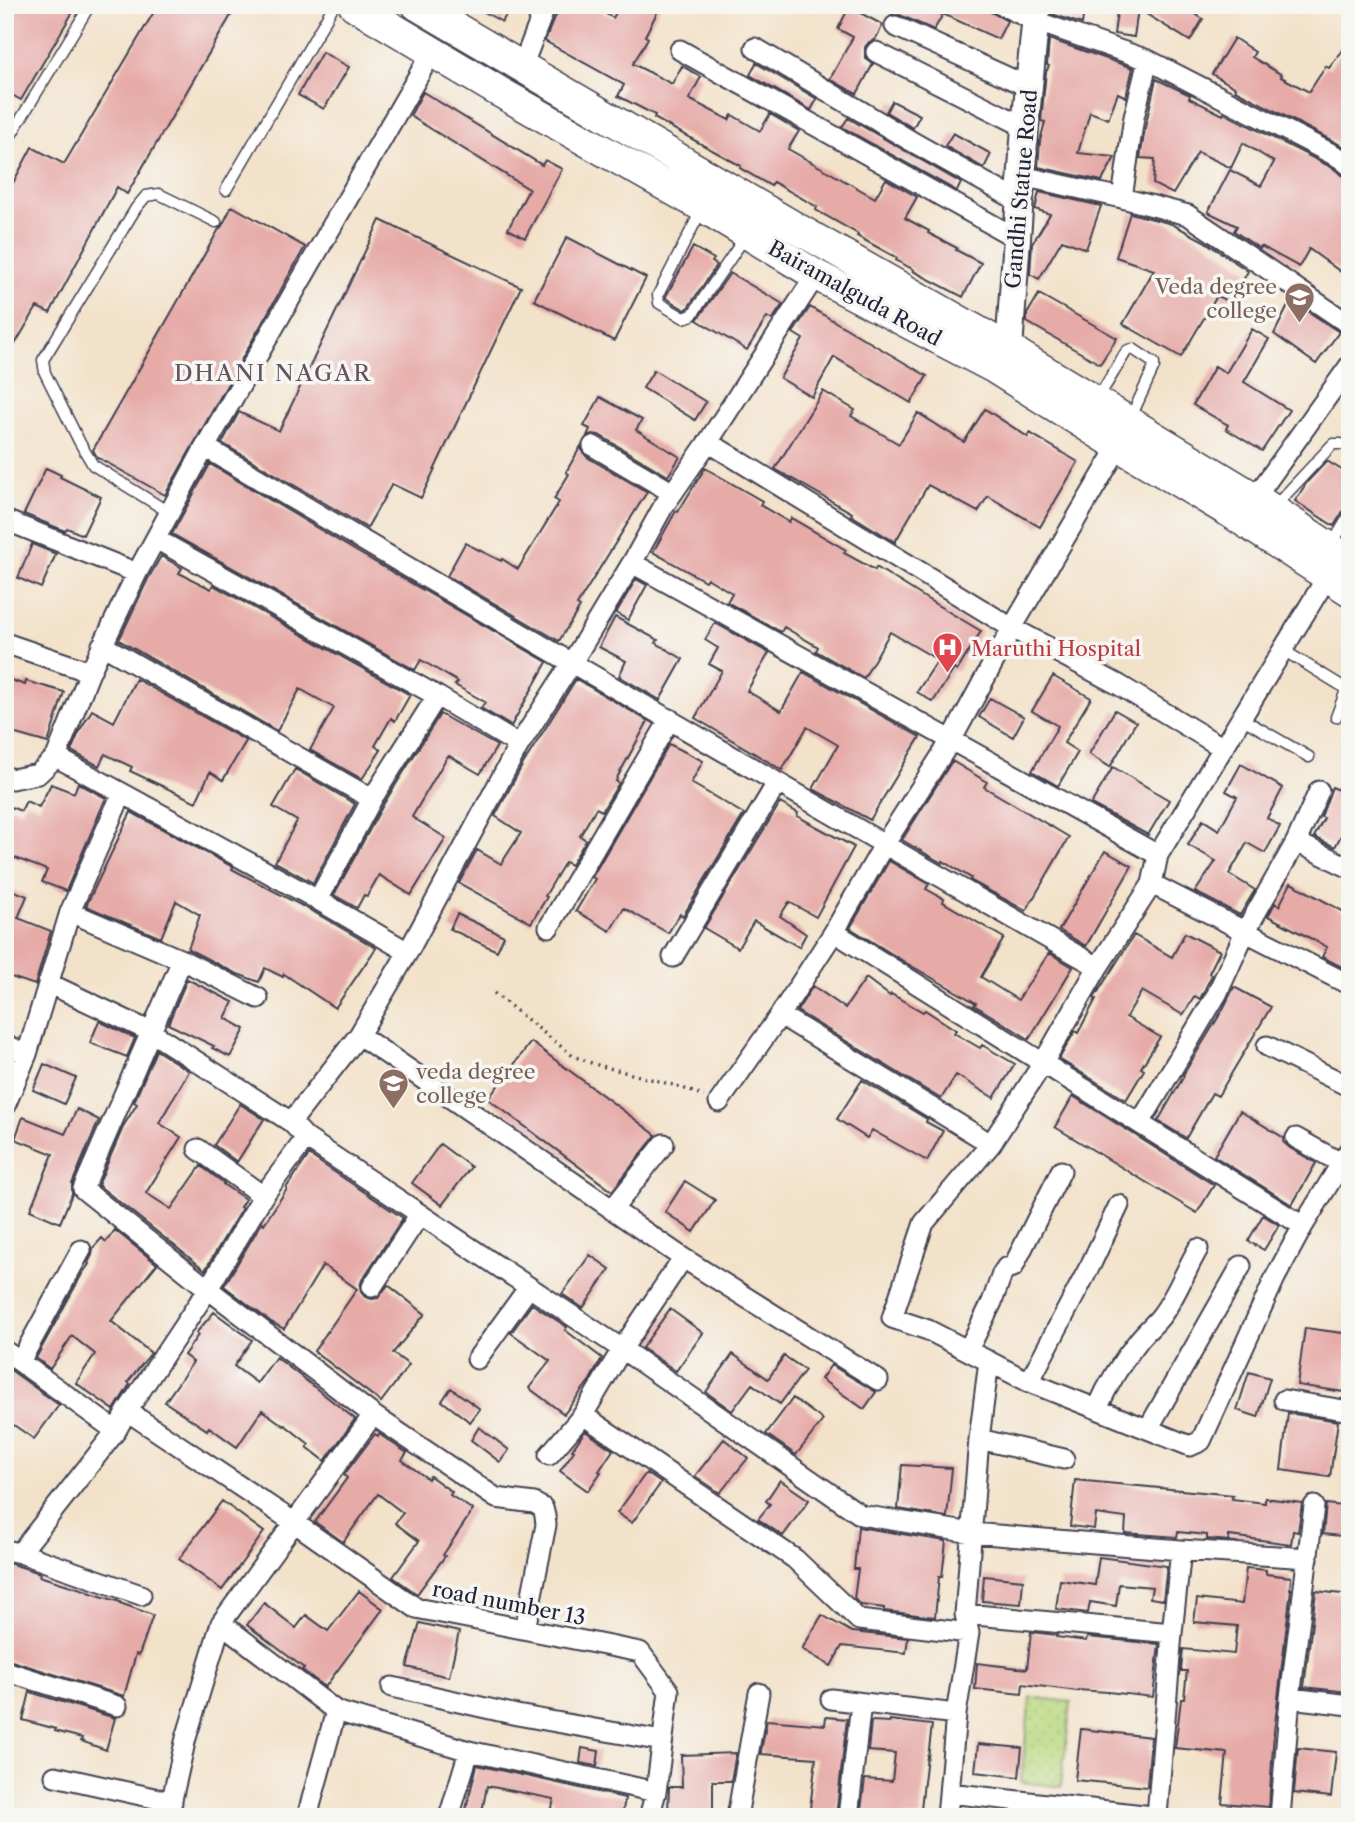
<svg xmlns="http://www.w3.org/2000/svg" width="1355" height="1822" viewBox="0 0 1355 1822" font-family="'Libre Caslon Text',serif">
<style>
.green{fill:url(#green-dots);stroke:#6e7d5c;stroke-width:2}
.building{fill:#e6aaa7}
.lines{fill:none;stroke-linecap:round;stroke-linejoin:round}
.lane-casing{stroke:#413f50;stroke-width:13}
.street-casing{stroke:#413f50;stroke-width:23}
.secondary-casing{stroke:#413f50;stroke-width:30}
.primary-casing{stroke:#413f50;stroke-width:33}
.path{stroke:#413f50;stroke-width:3.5;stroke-dasharray:2 5;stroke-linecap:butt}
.lane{stroke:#fff;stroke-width:10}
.street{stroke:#fff;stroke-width:19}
.secondary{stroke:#fff;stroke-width:26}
.primary{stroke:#fff;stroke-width:30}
.labels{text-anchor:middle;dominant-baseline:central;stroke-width:7;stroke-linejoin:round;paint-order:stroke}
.street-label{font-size:21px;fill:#22223b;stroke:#f6f6f2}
.education-label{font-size:21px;fill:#785e54;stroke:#f6f6f2;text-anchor:end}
.health-label{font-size:21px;fill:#be3a42;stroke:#f6f6f2;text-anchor:start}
.neighbourhood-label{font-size:23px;letter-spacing:2px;fill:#675261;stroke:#f6f6f2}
</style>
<defs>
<pattern id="green-dots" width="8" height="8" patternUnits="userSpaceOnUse" patternTransform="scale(1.75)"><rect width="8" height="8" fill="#b9d87e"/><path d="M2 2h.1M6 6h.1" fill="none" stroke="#9fb96e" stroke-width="1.8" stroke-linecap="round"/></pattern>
</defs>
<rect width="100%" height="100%" fill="#f6f6f2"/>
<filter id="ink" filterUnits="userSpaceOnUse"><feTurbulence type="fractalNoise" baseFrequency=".0143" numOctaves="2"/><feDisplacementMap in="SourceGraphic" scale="14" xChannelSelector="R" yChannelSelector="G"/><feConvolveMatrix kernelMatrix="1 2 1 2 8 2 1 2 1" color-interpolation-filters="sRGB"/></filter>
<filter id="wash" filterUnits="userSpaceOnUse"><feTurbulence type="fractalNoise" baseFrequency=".00686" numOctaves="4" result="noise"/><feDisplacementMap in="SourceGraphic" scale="28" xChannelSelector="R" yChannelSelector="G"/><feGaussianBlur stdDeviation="1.57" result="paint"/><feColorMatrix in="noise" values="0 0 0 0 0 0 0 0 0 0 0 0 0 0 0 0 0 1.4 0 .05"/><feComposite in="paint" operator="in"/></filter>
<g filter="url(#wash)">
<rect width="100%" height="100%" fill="#f3e2ca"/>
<path class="green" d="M1030 1697 1071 1702 1061 1787 1021 1782Z"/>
<g id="blocks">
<path class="building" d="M5 5H77L21 100 5 91Z
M158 5H237L127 194 117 187 50 313 37 307 5 361V198L32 147 64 164Z
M472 5H512L502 22Z
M562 5H590L613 18 620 5H661L645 36 648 38 633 64 672 84 682 66 701 77 689 99 729 120 732 115 760 131 770 114 799 131 788 149 875 198 886 179 917 197 905 218 929 231 928 233 957 248 956 250 981 263 963 297 913 271 914 270 896 260 897 258 857 236 858 234 816 210 817 207 773 182 771 186 740 168 741 166 654 118 655 115 618 96 624 85 545 41 552 23Z
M896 5H989L991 12 1007 21 998 39 943 14 934 30 900 15H891Z
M1053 5H1085L1082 24 1052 14Z
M1118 5H1181L1203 19 1190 41 1138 9 1134 37 1114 34Z
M849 7 883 25 875 40 869 42 865 47V58L873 64 857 94 830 79 853 37 838 29Z
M1234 38 1255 52 1252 57 1282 75 1281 77 1309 92 1326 66 1329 68 1350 41V150L1235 90 1236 88 1212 74Z
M1049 39 1133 68 1126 97 1118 93 1108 119 1090 112 1078 153 1115 157 1102 181 1038 167 1040 141 1045 122 1041 121 1046 72 1049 66 1047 65Z
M322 52 349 67 324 109 298 95Z
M756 63 817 99 811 110 750 75Z
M1156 79 1190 95 1189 98 1223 115 1224 113 1333 168 1343 176 1350 178V260L1341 272 1309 249 1299 267 1261 246 1260 249 1234 231 1237 226 1208 212 1230 170 1261 186 1274 162 1243 143 1231 168 1198 152 1173 194 1153 184 1155 159 1140 158 1146 123Z
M423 92 542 165 545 160 562 169 525 238 508 229 529 189 410 116Z
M892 101 920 115 913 128 886 112Z
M848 118 961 183 957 191 842 127Z
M953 133 991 154 984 168 945 146Z
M1039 192 1101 206 1086 249 1062 240 1039 279 1030 274 1032 244 1050 214 1035 209Z
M232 206 305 247 165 495 97 457 93 450 219 229 222 226Z
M1130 213 1172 224 1204 241 1248 271 1231 303 1217 296 1181 357 1123 324 1154 270 1116 257Z
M380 220 521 287 421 498 392 484 367 528 222 443 239 412 279 431Z
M567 237 646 278 614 341 534 300Z
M693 247 714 259 712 262 717 265 687 309 685 310 666 298V296Z
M730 273 783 304 772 320 767 317 747 350 697 320Z
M1039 294 1117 338 1100 364 1027 322V314Z
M1291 300 1339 332 1316 364 1274 334Z
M810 307 927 376 911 403 834 357 812 397 780 378 803 339 793 333Z
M1252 329 1269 339 1244 382 1289 410 1262 451 1226 429 1228 425 1193 405 1215 366 1226 373Z
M654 370 706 402 695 420 643 388Z
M823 391 855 410 851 416 899 444 918 413 964 442 985 409 1028 437 1030 433 1078 462 1040 527 988 496 978 512 928 485 895 542 851 515 852 513 775 469Z
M600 397 642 420 636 430 680 457 668 476 599 435 592 434 587 436 590 429 584 426Z
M581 446 582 451 587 457 647 492 577 605 580 607 559 641 447 576 465 543 501 561 502 559 518 569 559 502 554 499 569 474 566 472Z
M1327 461 1350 475V505L1344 510 1334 526 1295 501 1307 482Z
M210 464 354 550 547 662 511 726 481 708 485 702 455 685 458 682 421 660 415 670 172 534Z
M46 468 61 475 60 477 101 497 83 535 67 528 65 531 24 514Z
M705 468 762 501 760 505 789 522 791 518 846 550 844 553 875 570 876 567 927 599 981 631 957 671 954 669 933 702 917 692 938 660 890 632 864 678 816 651 818 647 784 627 781 632 727 602 732 593 707 578 705 581 653 552 676 511 678 512Z
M32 544 56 554 41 588 18 578Z
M161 556 182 568 179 573 211 589 213 585 410 695 395 721 391 718 375 746 381 750 362 779 310 750 334 708 300 689 277 731 119 640 148 579Z
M636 579 647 585 628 620 616 613Z
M615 617 658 640 656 643 683 659 660 700 619 676 626 661 599 647Z
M715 623 769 653 747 691 781 711 803 672 920 737 870 820 813 789 838 745 807 727 782 770 695 718 722 671 709 664 718 648 705 640Z
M1053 676 1091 698 1064 743 1078 752 1058 786 1032 771 1058 726 1032 711Z
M5 678 25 685 26 681 64 692 48 743 5 731Z
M136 679 246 741 223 780 210 772 196 802 130 771 132 767 105 754 99 766 71 751 80 730 92 710 114 722Z
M576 679 648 721 618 776 616 781 619 783 602 811 596 808 580 836 586 840 571 865 565 862 545 896 547 897 531 923 459 883 477 850 501 864 521 833 495 816 523 764Z
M990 698 1024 717 1013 737 979 717Z
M1115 710 1136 722 1110 767 1089 754Z
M440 714 497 746 480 774 449 756 447 757 412 817 446 838 411 895 379 875 367 896 364 895 357 908 334 895 383 805Z
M669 744 703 761 691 783 744 814 683 916 680 914 668 933 624 908 610 931 576 911 595 879 592 877Z
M952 761 987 782 984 787 1069 837 1026 911 970 880 971 878 943 861 942 863 902 840Z
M1241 764 1283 788 1267 818 1280 826 1265 853 1247 843 1229 874 1255 890 1240 915 1195 892 1216 861 1188 845 1203 820 1219 830 1237 797 1226 791Z
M1113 767 1169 800 1148 835 1091 804Z
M295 769 355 804 313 883 275 862 297 821 273 807Z
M78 783 106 798 66 891 42 882 47 870 5 854V805L21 811 26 801 39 807 51 784 74 793Z
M1332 787 1350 795V830L1345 828 1335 847 1314 837 1324 818 1321 817Z
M780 803 798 813 797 816 854 847 816 917 789 902 780 916 806 934 799 947 754 921 738 948 704 928Z
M131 812 233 867 232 869 312 911 376 948 335 1008 284 974 283 977 265 968 259 982 235 973 188 949 200 915 176 901 161 938 86 906Z
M1105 851 1132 866 1086 946 1059 930Z
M889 861 929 884 926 889 944 899 943 902 1004 938 981 977 1018 1000 1049 953 1073 967 1029 1039 974 1005 976 1003 908 964 850 928Z
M1291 883 1350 915V971L1322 957 1327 947 1268 916 1275 903 1279 906Z
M5 887 27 896 18 918 51 931 35 985 5 975Z
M457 914 504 936 497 951 450 929Z
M1185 933 1220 951 1209 973 1212 975 1200 999 1195 996 1193 999 1183 1015 1142 991 1126 1017 1160 1037 1141 1068 1144 1070 1126 1100 1059 1059 1075 1031 1078 1033 1096 999 1094 998 1134 935 1172 957Z
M866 978 890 996 891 994 923 1012 925 1010 956 1030 954 1033 980 1048 982 1045 1015 1064 994 1098 956 1075 941 1099 797 1011 813 986 845 1008Z
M187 979 233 1002 225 1018 245 1029 230 1057 212 1048 214 1046 168 1024Z
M1234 987 1271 1007 1218 1096 1212 1093 1186 1138 1158 1121 1184 1076 1183 1075 1222 1011Z
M99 1021 135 1038 127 1057 90 1043Z
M531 1042 656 1135 612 1191 488 1099Z
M156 1050 189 1071 159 1123 181 1137 146 1193 171 1209 201 1166 224 1183 223 1184 245 1199 240 1207 242 1208 205 1270 98 1185 124 1125 137 1104 134 1102Z
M44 1064 76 1078 64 1104 33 1090Z
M862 1080 927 1119 926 1122 943 1131 927 1161 872 1130 867 1138 837 1119Z
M1073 1096 1214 1185 1197 1213 1055 1127Z
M240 1104 264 1119 237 1162 214 1145Z
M77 1109 99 1120 72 1184V1194L60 1223 30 1210 53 1154 15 1139 23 1117 65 1134Z
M1240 1111 1284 1138 1283 1142 1290 1148 1316 1163 1292 1205 1214 1156Z
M440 1144 471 1167 442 1205 412 1183Z
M309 1155 403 1218 362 1280 360 1286 361 1292 365 1297 372 1299 378 1298 388 1285 425 1314 393 1353 409 1365 381 1402 314 1351 357 1289 323 1265 284 1329 271 1322 224 1286 262 1222 264 1224 287 1189 286 1188Z
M685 1181 715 1200 694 1232 665 1212Z
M1263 1215 1279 1225 1264 1250 1248 1241Z
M115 1230 157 1264 111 1321 151 1353 128 1382 130 1384 114 1410 76 1383 95 1354 72 1336 50 1369 36 1358 82 1274 89 1264 88 1263 92 1255 93 1248 102 1238 106 1242Z
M590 1255 610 1269 583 1308 562 1294Z
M532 1304 567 1327 565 1330 602 1358 590 1380 564 1414 529 1388 550 1361 511 1333Z
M670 1309 703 1333 676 1371 642 1348Z
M214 1312 252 1340 234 1366 257 1383 276 1357 355 1419 325 1461 307 1447 309 1444 285 1425 284 1426 262 1410 237 1447 209 1427 207 1430 165 1402 193 1362 184 1355 198 1335 196 1333Z
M1305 1328 1350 1334V1351L1344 1392 1297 1385Z
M733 1354 768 1379 784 1356 805 1370 780 1404 752 1384 732 1411 706 1392Z
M831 1365 876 1392 864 1409 821 1379Z
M5 1366 59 1405 34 1439 5 1419Z
M1249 1372 1270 1378 1258 1417 1237 1410Z
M451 1388 480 1409 470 1422 442 1401Z
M793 1398 823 1420 796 1455 766 1434Z
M1288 1413 1338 1421 1330 1477 1281 1470Z
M479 1427 509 1450 500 1462 471 1440Z
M585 1431 613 1450 599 1471 601 1472 588 1491 560 1471 574 1451 572 1450Z
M375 1434 378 1436 379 1434 407 1453 402 1460 428 1479 430 1476 452 1492 450 1495 473 1510 443 1555 445 1556 417 1594 393 1577 419 1541 395 1523 403 1513 378 1494 343 1542 315 1522 347 1478 344 1475Z
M724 1439 748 1458 720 1493 695 1476Z
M902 1465 952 1468 947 1517 898 1509Z
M646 1473 661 1483 632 1523 617 1513Z
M780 1480 809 1500 783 1536 758 1519 770 1504 766 1501Z
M1075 1480 1233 1495 1232 1499 1265 1503V1498L1302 1503 1298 1532 1293 1531 1291 1544 1229 1536V1541L1207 1539V1535L1178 1532 1177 1537 1125 1533 1126 1518 1096 1514 1094 1529 1070 1526Z
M222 1501 264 1532 222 1590 179 1559Z
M1326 1504 1350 1507V1537L1323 1534Z
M858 1527 946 1541 942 1577H939L935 1617 884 1611V1608L861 1605 854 1599 858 1569H854Z
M1099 1557 1167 1566 1163 1600 1150 1598 1152 1587 1119 1584 1116 1606 1090 1602 1088 1613 1056 1609 1060 1580 1095 1585Z
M9 1563 40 1573 39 1576 88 1591V1592L120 1602V1603L153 1615 139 1655 136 1654 124 1696 5 1659V1576Z
M1246 1568 1266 1570V1574L1291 1577 1290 1589H1291L1274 1732 1269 1807 1222 1803 1227 1753 1175 1748 1181 1699H1184L1187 1671H1181L1183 1649 1234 1654 1237 1626 1194 1622 1197 1599 1242 1604Z
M984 1576 1023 1580 1021 1604 982 1601Z
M359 1591 383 1609 325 1687 302 1670 304 1668 247 1625 264 1603 296 1628 306 1615 328 1631Z
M1316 1591 1350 1595V1619L1346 1657H1350L1348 1692 1304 1687Z
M822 1615 852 1632 908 1638 906 1653 842 1646 831 1666 802 1649Z
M420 1623 459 1632 449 1677 407 1667Z
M1031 1632 1057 1635 1056 1637 1086 1641 1087 1637 1159 1644 1153 1697 1108 1692 1078 1690V1691L1023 1684 1022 1694 975 1689 977 1663 1027 1669Z
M30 1692 115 1718 106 1750 81 1741 82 1738 55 1731 56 1729 23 1720Z
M826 1717 847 1719 836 1817H809L816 1758 761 1754V1751L767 1720 825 1725Z
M890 1720 932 1725 928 1757 927 1756 920 1817H860L865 1779 892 1781 895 1753 868 1751 871 1721 890 1722Z
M1081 1729 1151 1737 1147 1787 1075 1780Z
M978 1744 1022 1748 1019 1777 975 1772Z
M582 1748 599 1751 597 1766 580 1763Z
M1298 1748 1336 1752 1331 1797 1294 1793Z
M736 1753 731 1781H713V1812H668L669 1787H682L681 1755Z
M477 1765 625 1798 622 1817H550L554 1799 487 1786 481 1817H464Z"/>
</g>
</g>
<g filter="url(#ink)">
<use href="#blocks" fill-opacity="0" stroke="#413f50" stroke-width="2"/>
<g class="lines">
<defs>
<path id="lane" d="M5 145 90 5
M226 190 334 5
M702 209 658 295 659 303 684 318 692 315 745 237
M1098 398 1126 352 1128 350 1133 349 1154 363V367L1131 417
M1275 506 1333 444H1341L1350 447
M170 513 93 465 80 443 45 373 43 360 136 208 146 196 159 194 216 222
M1332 544 1350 514
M1283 650 1345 688V693L1336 717
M1241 718 1309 757"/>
<path id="street" d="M1001 5 1035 21 1148 60
M895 26 1029 87
M755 48 911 141 1020 202
M680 50 1016 238
M876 52 1025 127
M522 67 546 5
M1022 176 1122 198 1188 215 1350 325
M1122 198 1134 117 1148 60 1340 158 1350 166
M708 442 1012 628 1119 685 1223 748
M593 446 673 493
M205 447C501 623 799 796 1098 967
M1255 498 1350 365
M5 520 137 573
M156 539 437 696 519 745
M632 563 1158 855
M1327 577 1158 855 1152 884 1098 967 1043 1063 991 1144 924 1223 892 1318 928 1330 1029 1382 1190 1446 1201 1441 1275 1278 1303 1226 1350 1149
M5 643 90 672 56 757 38 774 12 779 5 776
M102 645 372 799 437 696
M90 672 137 573 205 447 432 52
M56 757 318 900
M372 799 318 900 408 952
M1296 842 1319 791
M1152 884 1350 985
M70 912 182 960 83 1189 208 1289 373 1415 496 1498 534 1503 543 1508 545 1516 546 1525 525 1629
M549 927 670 719
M834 932 1303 1226
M673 957 777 783
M182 960 258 998
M48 983 151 1032 291 1122 306 1138 622 1349 861 1515 972 1533 1181 1550 1308 1558
M780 1015 991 1144
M359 1035 683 1258 878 1380
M5 1045 27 1054
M1267 1046 1350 1087
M719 1102 780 1015 834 932 884 845 952 739 1012 628 1119 446
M5 1106 27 1054 70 912 122 793
M291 1122 359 1035 408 952 519 745 571 664 632 563 663 507 708 442 816 275
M1140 1123 1217 994 1245 932 1296 842 1350 868
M1296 1138 1341 1163
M198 1149 263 1196
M612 1210 664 1144
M372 1287 420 1214
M968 1350 992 1302 1002 1274 1006 1268 1013 1267 1061 1171
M5 1351 116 1431
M477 1359 529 1287
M20 1362 81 1250
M1029 1382 1091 1264 1119 1205
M1284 1400 1350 1411
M1097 1409C1108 1384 1122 1361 1139 1340 1146 1331 1155 1324 1161 1316 1177 1295 1185 1271 1198 1249
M127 1411 295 1523 416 1608 640 1652 669 1691 656 1792 649 1817
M583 1415 795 1559 859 1620 969 1633
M1148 1429 1241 1266
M979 1439 1064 1459
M549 1455 583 1415 622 1349 683 1258
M5 1550 20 1553 141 1595
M20 1553 116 1431 127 1411 208 1289 263 1196 306 1138
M965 1614 1172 1633
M221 1623 336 1711 469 1751 656 1792
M5 1671 117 1706
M392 1687 517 1715 662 1741
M1290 1698 1350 1705
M831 1699 956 1714
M55 1776 172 1802
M949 1793 1161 1817
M1157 1816 1172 1633 1181 1550
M168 1817 186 1738 221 1623 373 1415
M307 1817 336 1711
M449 1817 469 1751
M737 1817 759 1693
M848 1817 861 1703
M947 1817 956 1714 969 1633 965 1614 979 1439 989 1361
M1280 1817 1290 1698 1314 1506"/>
<path id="secondary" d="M998 363 1009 349 1025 127 1037 5"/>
<path id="primary" d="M354 5 498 91 703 207 816 275 994 368 1119 446 1231 513 1350 591
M417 5 798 229 1009 349 1255 498 1350 561"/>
</defs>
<use href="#lane" class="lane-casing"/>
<use href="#street" class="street-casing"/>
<use href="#secondary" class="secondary-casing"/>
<use href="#primary" class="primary-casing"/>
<path class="path" d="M494 993 573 1056 594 1064 677 1086 704 1096"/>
<use href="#lane" class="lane"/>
<use href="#street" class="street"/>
<use href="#secondary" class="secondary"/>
<use href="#primary" class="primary"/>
</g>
</g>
<defs>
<symbol id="university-pin" viewBox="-11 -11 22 30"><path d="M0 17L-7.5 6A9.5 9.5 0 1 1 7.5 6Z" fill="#8d6e63" stroke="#f6f6f2"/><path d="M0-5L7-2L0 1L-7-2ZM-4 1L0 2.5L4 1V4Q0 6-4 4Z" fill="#fff"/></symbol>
<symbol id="hospital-pin" viewBox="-11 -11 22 30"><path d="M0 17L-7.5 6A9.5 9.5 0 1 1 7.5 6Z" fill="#e0444e" stroke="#f6f6f2"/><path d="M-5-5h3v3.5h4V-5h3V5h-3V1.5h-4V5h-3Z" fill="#fff"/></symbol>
</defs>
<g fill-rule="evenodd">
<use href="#university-pin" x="1282" y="280" width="35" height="47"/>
<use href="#hospital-pin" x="930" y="630" width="35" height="47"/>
<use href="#university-pin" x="376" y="1066" width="35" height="47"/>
</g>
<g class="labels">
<g class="street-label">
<text transform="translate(1021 189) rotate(-85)">Gandhi Statue Road</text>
<text transform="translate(855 293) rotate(29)">Bairamalguda Road</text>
<text transform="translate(509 1603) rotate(11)">road number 13</text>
</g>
<g class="education-label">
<text x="1277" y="286">Veda degree<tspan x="1277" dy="24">college</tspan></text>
<text x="416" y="1071" text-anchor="start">veda degree<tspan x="416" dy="24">college</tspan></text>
</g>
<g class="health-label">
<text x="971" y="648">Maruthi Hospital</text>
</g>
<g class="neighbourhood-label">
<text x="273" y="373">DHANI NAGAR</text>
</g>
</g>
<rect width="1355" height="1822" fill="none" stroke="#f6f6f2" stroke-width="28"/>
</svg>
